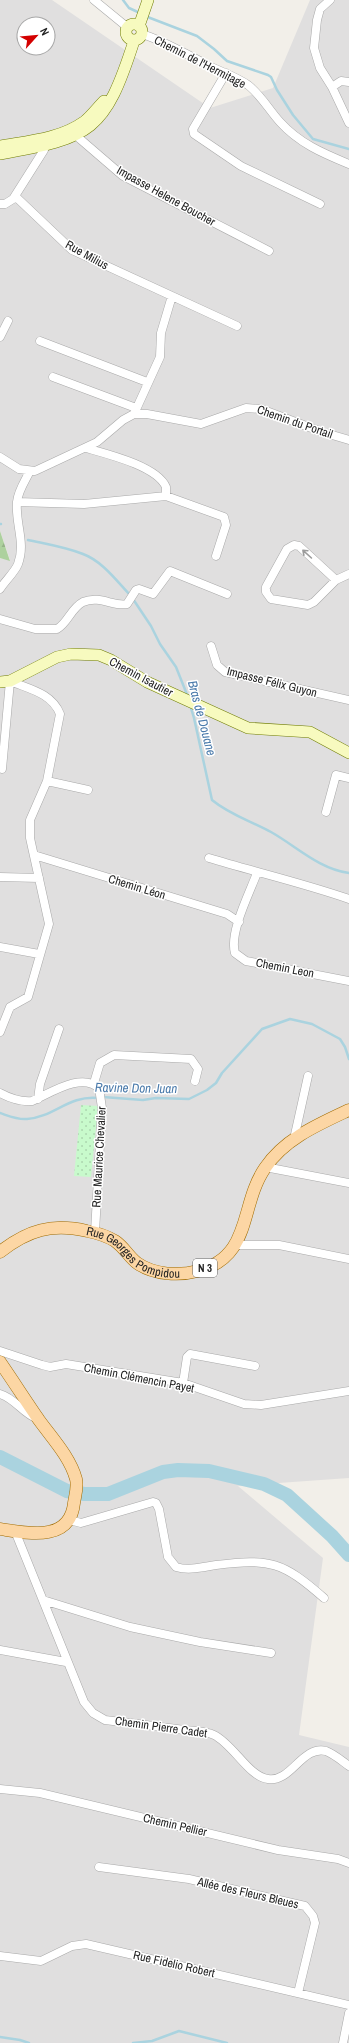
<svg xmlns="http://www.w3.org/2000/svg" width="349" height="2043" viewBox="0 0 349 2043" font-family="'Archivo Narrow',sans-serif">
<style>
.residential{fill:#e0dfdf;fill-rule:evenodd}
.forest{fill:url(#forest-firs)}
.park{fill:url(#park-dots)}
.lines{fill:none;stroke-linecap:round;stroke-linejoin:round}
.stream{stroke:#aad3df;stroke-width:2.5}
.river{stroke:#aad3df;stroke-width:14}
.street-casing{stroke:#a9a9a9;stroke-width:9}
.secondary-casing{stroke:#707d05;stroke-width:12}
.primary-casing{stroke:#a06b00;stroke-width:13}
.street{stroke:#fff;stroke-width:8}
.secondary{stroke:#f7fabf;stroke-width:11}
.primary{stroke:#fcd6a4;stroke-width:12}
.oneway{stroke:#9c9c9c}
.labels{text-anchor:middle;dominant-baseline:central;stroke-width:3;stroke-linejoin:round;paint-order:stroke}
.shield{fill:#fff;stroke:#646464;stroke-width:1}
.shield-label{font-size:11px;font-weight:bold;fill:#222}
.street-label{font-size:12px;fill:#222;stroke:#fff}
.water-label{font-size:13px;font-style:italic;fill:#4a7aab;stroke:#fff}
</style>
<defs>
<pattern id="forest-firs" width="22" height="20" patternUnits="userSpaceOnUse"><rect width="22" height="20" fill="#add19e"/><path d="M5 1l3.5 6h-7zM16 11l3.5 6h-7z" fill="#95b388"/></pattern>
<pattern id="park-dots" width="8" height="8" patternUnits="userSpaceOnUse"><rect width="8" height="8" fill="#c8facc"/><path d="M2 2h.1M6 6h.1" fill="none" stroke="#acd6af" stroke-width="1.8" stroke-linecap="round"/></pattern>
</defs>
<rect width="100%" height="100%" fill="#f2efe9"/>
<path class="residential" d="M0 0H52L210 108 273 88 310 0H349V1478L238 1486 323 1558 299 1735 349 1747V2043H0V558L10 560 0 531ZM24 24H48V48H24Z"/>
<path class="forest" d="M0 531 10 561 0 558Z"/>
<path class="park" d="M81 1105 98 1106 91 1177 74 1176Z"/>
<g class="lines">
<path class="stream" d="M123 0 129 8 140 13
M145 16 197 36 214 49 227 61 268 75 271 77 277 90 293 115 313 139 349 149
M0 524H1
M28 540C46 544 65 547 83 554 102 561 116 580 130 595
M133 599 151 626 160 644 176 667 188 697
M190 705 194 718 212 800C230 815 251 821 271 832 296 846 319 869 349 873
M103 1097 143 1100 156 1098 189 1099 207 1090 216 1083 222 1073 262 1029 290 1019 312 1024 340 1039 345 1047 349 1059
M0 1113C9 1116 18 1120 27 1119 54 1117 69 1095 98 1098
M0 2037 20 2040 29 2043
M133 2043 152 2041 179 2031 227 2043"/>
<path class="river" d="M0 1457 67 1491 84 1494H108L163 1472 178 1470 209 1471 264 1484 287 1495 332 1536 349 1555"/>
<defs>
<path id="street" d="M94 0 127 27
M330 0 320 9 317 20 314 48 320 68 332 87 349 123
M142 34C164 41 182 52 202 62 217 71 234 75 248 85 261 95 269 110 280 122 299 143 322 153 349 164
M226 73 193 129 194 134 241 166 320 204
M332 87 341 81 349 82
M74 131 80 139 123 176 269 251
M15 196 72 250 237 326
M0 204H5L13 199 44 150V141
M0 337 8 321
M40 341 147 382
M53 377 136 408
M134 414 160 357 161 333 172 296
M86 448C107 454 157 466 166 487V496
M0 457 19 469 35 471 97 442 123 420 134 414H147L201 424 246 408 261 409 322 432 349 440
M17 502 84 504 166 496 224 517 226 525 216 556
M336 580 299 546 294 545 287 549 266 587V592L271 599 308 605 314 602 336 580 349 574
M0 589C5 581 15 572 18 564 26 543 15 523 17 502 18 491 25 481 30 471
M0 619 35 629H57C68 623 71 608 83 602 100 595 114 607 127 604L136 590 139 589 153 594 170 571 227 594
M211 646 217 665 225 672 349 700
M47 781 88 790
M326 812 336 775 349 778
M34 855 227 914 239 922
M209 858C255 872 303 883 349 899
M257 873C249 894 229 933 235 953L246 961 349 981
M0 877 39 878
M0 947 39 954
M0 1032 10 1007 28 997 49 924 30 838V820L47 781 60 714C52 693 29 689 10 681L2 769
M94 1083 100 1063 114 1055 191 1059 198 1069 195 1081
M0 1093C11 1099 20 1102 32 1101 51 1093 81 1072 99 1088L102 1108 95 1232
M38 1099 40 1084 59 1029
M294 1139 308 1076
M265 1167 349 1183
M237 1245H279L349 1259
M0 1351 42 1365 50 1367 66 1364 183 1383 244 1404 261 1405 349 1391
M183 1383 187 1357 190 1354 255 1366
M0 1394C15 1398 23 1414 38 1419
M69 1520 81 1523 153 1502 156 1503 159 1509 168 1557 176 1567C189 1571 203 1567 216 1565 270 1558 283 1562 324 1598
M15 1531 84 1702 93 1713 105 1720C132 1723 158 1727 184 1730 193 1731 206 1731 214 1735 233 1744 249 1777 268 1779 291 1783 302 1745 326 1751 334 1754 342 1761 349 1766
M43 1600 130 1627 200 1642 271 1653
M0 1650 66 1662
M0 1789 40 1793 278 1850 338 1859 349 1863
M99 1867 189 1879 305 1906 313 1916 315 1923 298 1993
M0 1956 41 1961 72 1946 86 1944 349 2005
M343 2043 349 2013"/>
<path id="secondary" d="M126 32a8 8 0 1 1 16 0a8 8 0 1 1-16 0Z
M139 26 148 0
M0 146C29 141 60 139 85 121 92 115 98 107 104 101
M0 154C92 138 105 131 134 41
M0 682 10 681 57 657 71 654 99 655 111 660 147 682 248 728 310 732 349 753"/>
<g id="primary">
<path id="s1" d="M0 1252C28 1230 52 1223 87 1231 97 1233 107 1236 115 1241 124 1247 129 1257 137 1263 154 1275 179 1276 198 1271 253 1256 239 1206 265 1168 284 1139 319 1124 349 1110"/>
<path d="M0 1362C13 1381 26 1401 39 1420 52 1438 70 1457 76 1479 78 1487 75 1496 74 1503 70 1543 27 1533 0 1529"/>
</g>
</defs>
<use href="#street" class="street-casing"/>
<use href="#secondary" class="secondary-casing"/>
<use href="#primary" class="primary-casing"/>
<use href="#street" class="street"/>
<use href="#secondary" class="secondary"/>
<use href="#primary" class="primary"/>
</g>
<defs><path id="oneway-shaft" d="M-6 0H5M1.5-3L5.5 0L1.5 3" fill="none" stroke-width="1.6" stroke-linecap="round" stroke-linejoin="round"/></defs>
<use class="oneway" href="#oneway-shaft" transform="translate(307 554) rotate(-138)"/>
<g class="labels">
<rect class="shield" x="193" y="1259" width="24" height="18" rx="3"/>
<g class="shield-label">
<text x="205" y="1268">N 3</text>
</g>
<g class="street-label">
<text transform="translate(200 62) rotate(27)">Chemin de l'Hermitage</text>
<text transform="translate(166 196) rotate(29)">Impasse Helene Boucher</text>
<text transform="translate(87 255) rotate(29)">Rue Milius</text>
<text transform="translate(295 422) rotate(19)">Chemin du Portail</text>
<text transform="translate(141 677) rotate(28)">Chemin Isautier</text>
<text transform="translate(272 682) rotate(14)">Impasse Félix Guyon</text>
<text transform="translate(137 887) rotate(17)">Chemin Léon</text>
<text transform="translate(285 968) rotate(11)">Chemin Leon</text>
<text transform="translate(99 1157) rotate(-87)">Rue Maurice Chevalier</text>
<text stroke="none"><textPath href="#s1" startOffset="146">Rue Georges Pompidou</textPath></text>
<text transform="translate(139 1378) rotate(11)">Chemin Clémencin Payet</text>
<text transform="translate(161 1727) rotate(8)">Chemin Pierre Cadet</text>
<text transform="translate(175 1825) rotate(13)">Chemin Pellier</text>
<text transform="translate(248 1893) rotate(13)">Allée des Fleurs Bleues</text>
<text transform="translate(174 1964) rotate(13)">Rue Fidelio Robert</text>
</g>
<g class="water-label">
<text transform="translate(202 718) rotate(75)">Bras de Douane</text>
<text transform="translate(136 1088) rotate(1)">Ravine Don Juan</text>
</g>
</g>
<g transform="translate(36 36) rotate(63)"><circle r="19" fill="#ffffff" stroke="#a7a7a7"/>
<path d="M0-3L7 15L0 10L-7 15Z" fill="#d40000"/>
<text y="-6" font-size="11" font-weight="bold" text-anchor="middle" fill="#222222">N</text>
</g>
</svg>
